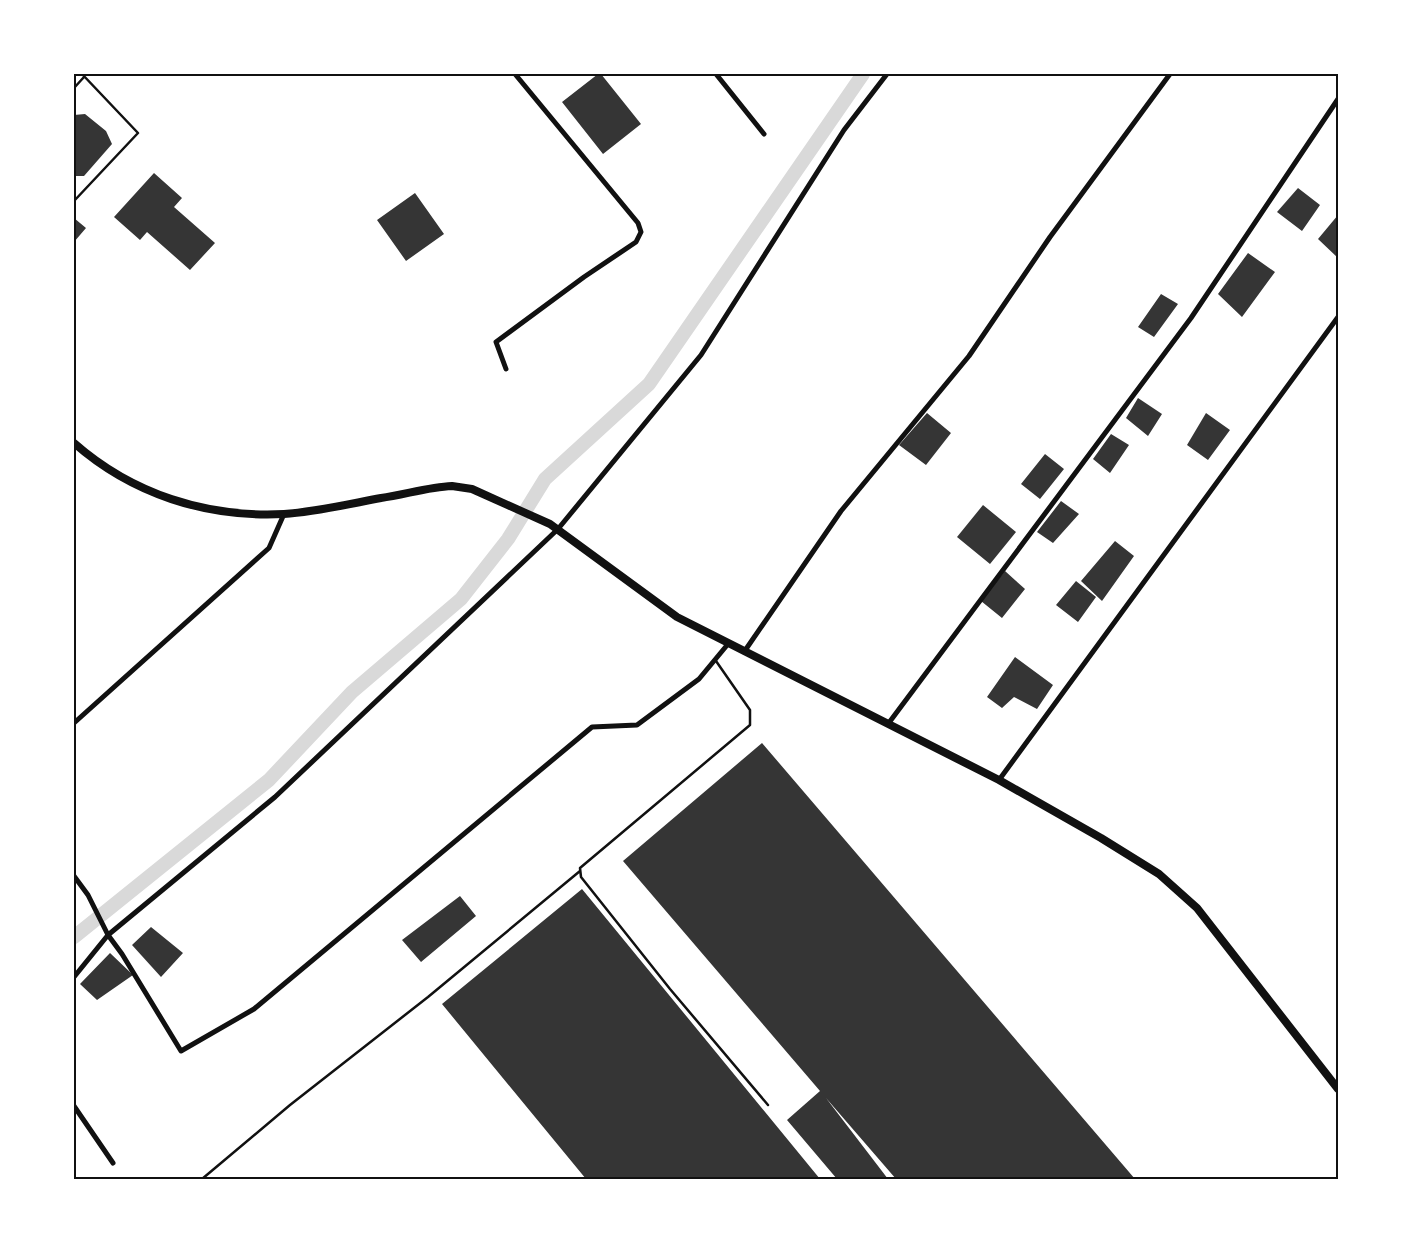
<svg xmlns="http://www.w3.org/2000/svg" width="1412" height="1253" viewBox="0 0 1412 1253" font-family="Inter,sans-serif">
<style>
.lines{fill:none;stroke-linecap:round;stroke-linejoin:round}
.canal{stroke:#d9d9d9;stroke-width:14}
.building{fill:#353535}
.service{stroke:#111;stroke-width:2.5}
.minor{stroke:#111;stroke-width:5}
.secondary{stroke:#111;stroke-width:8}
.neatline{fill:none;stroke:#111;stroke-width:2}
</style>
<rect width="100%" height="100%" fill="#fff"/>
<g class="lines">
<path class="canal" d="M74 937 269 780 352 692 461 599 508 539 545 479 649 384 863 74"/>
</g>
<path class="building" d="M598 74H601L641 124 603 154 562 102Z
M85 114 106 131 112 144 84 176H74V115Z
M154 173 182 198 174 207 215 243 190 270 147 232 140 240 114 217Z
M1298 188 1320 205 1302 231 1277 212Z
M415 193 444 234 406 261 377 220Z
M1338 215V258L1318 239Z
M74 218 86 228 74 242Z
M1248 253 1275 272 1242 317 1218 294Z
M1161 294 1178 304 1154 337 1138 327Z
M1138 398 1162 414 1148 436 1126 418Z
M927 413 951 433 926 465 899 445Z
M1206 413 1230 430 1208 460 1187 445Z
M1111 434 1129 445 1110 473 1093 459Z
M1045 454 1064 469 1040 499 1021 484Z
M1061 501 1079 514 1053 543 1037 532Z
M983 505 1016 532 990 564 957 537Z
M1115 541 1134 556 1102 601 1081 581Z
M1005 571 1025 589 1002 618 981 601Z
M1076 581 1096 597 1078 622 1056 605Z
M1015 657 1053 685 1037 709 1014 697 1002 708 987 697Z
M762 743 1135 1179H896L826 1098 888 1179H837L787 1120 820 1091 623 861Z
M582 889 820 1179H586L442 1004Z
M460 896 476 916 421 962 402 940Z
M151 927 183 953 161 977 132 945Z
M110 953 133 975 97 1000 80 984Z"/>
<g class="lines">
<path class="service" d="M74 88 84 77
M74 201 138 133 82 74
M716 661 750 710V725L580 868 581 877 670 989 768 1105
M202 1179 290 1105 428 997 580 871"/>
<path class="minor" d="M716 74 764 134
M506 369 496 342 584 277 636 242 641 232 638 223 515 74
M744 652 841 511 969 356 1050 237 1170 74
M74 723 269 548 284 514
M888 724 1191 318 1338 99
M999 780 1338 317
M74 876 88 895 108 935 122 954 181 1051 254 1009 592 727 637 725 699 679 728 644
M74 977 108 935 275 797 558 529 701 355 844 130 887 74
M74 1106 113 1163"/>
<path class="secondary" d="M74 443C132 494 206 518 284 514 316 512 349 504 381 498 404 495 428 487 452 486L472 489 550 524 677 617 999 780 1101 838 1159 874 1197 908 1338 1089"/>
</g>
<rect width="1412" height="1253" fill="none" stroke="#ffffff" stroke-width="150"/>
<rect x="75" y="75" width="1262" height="1103" class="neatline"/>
</svg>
